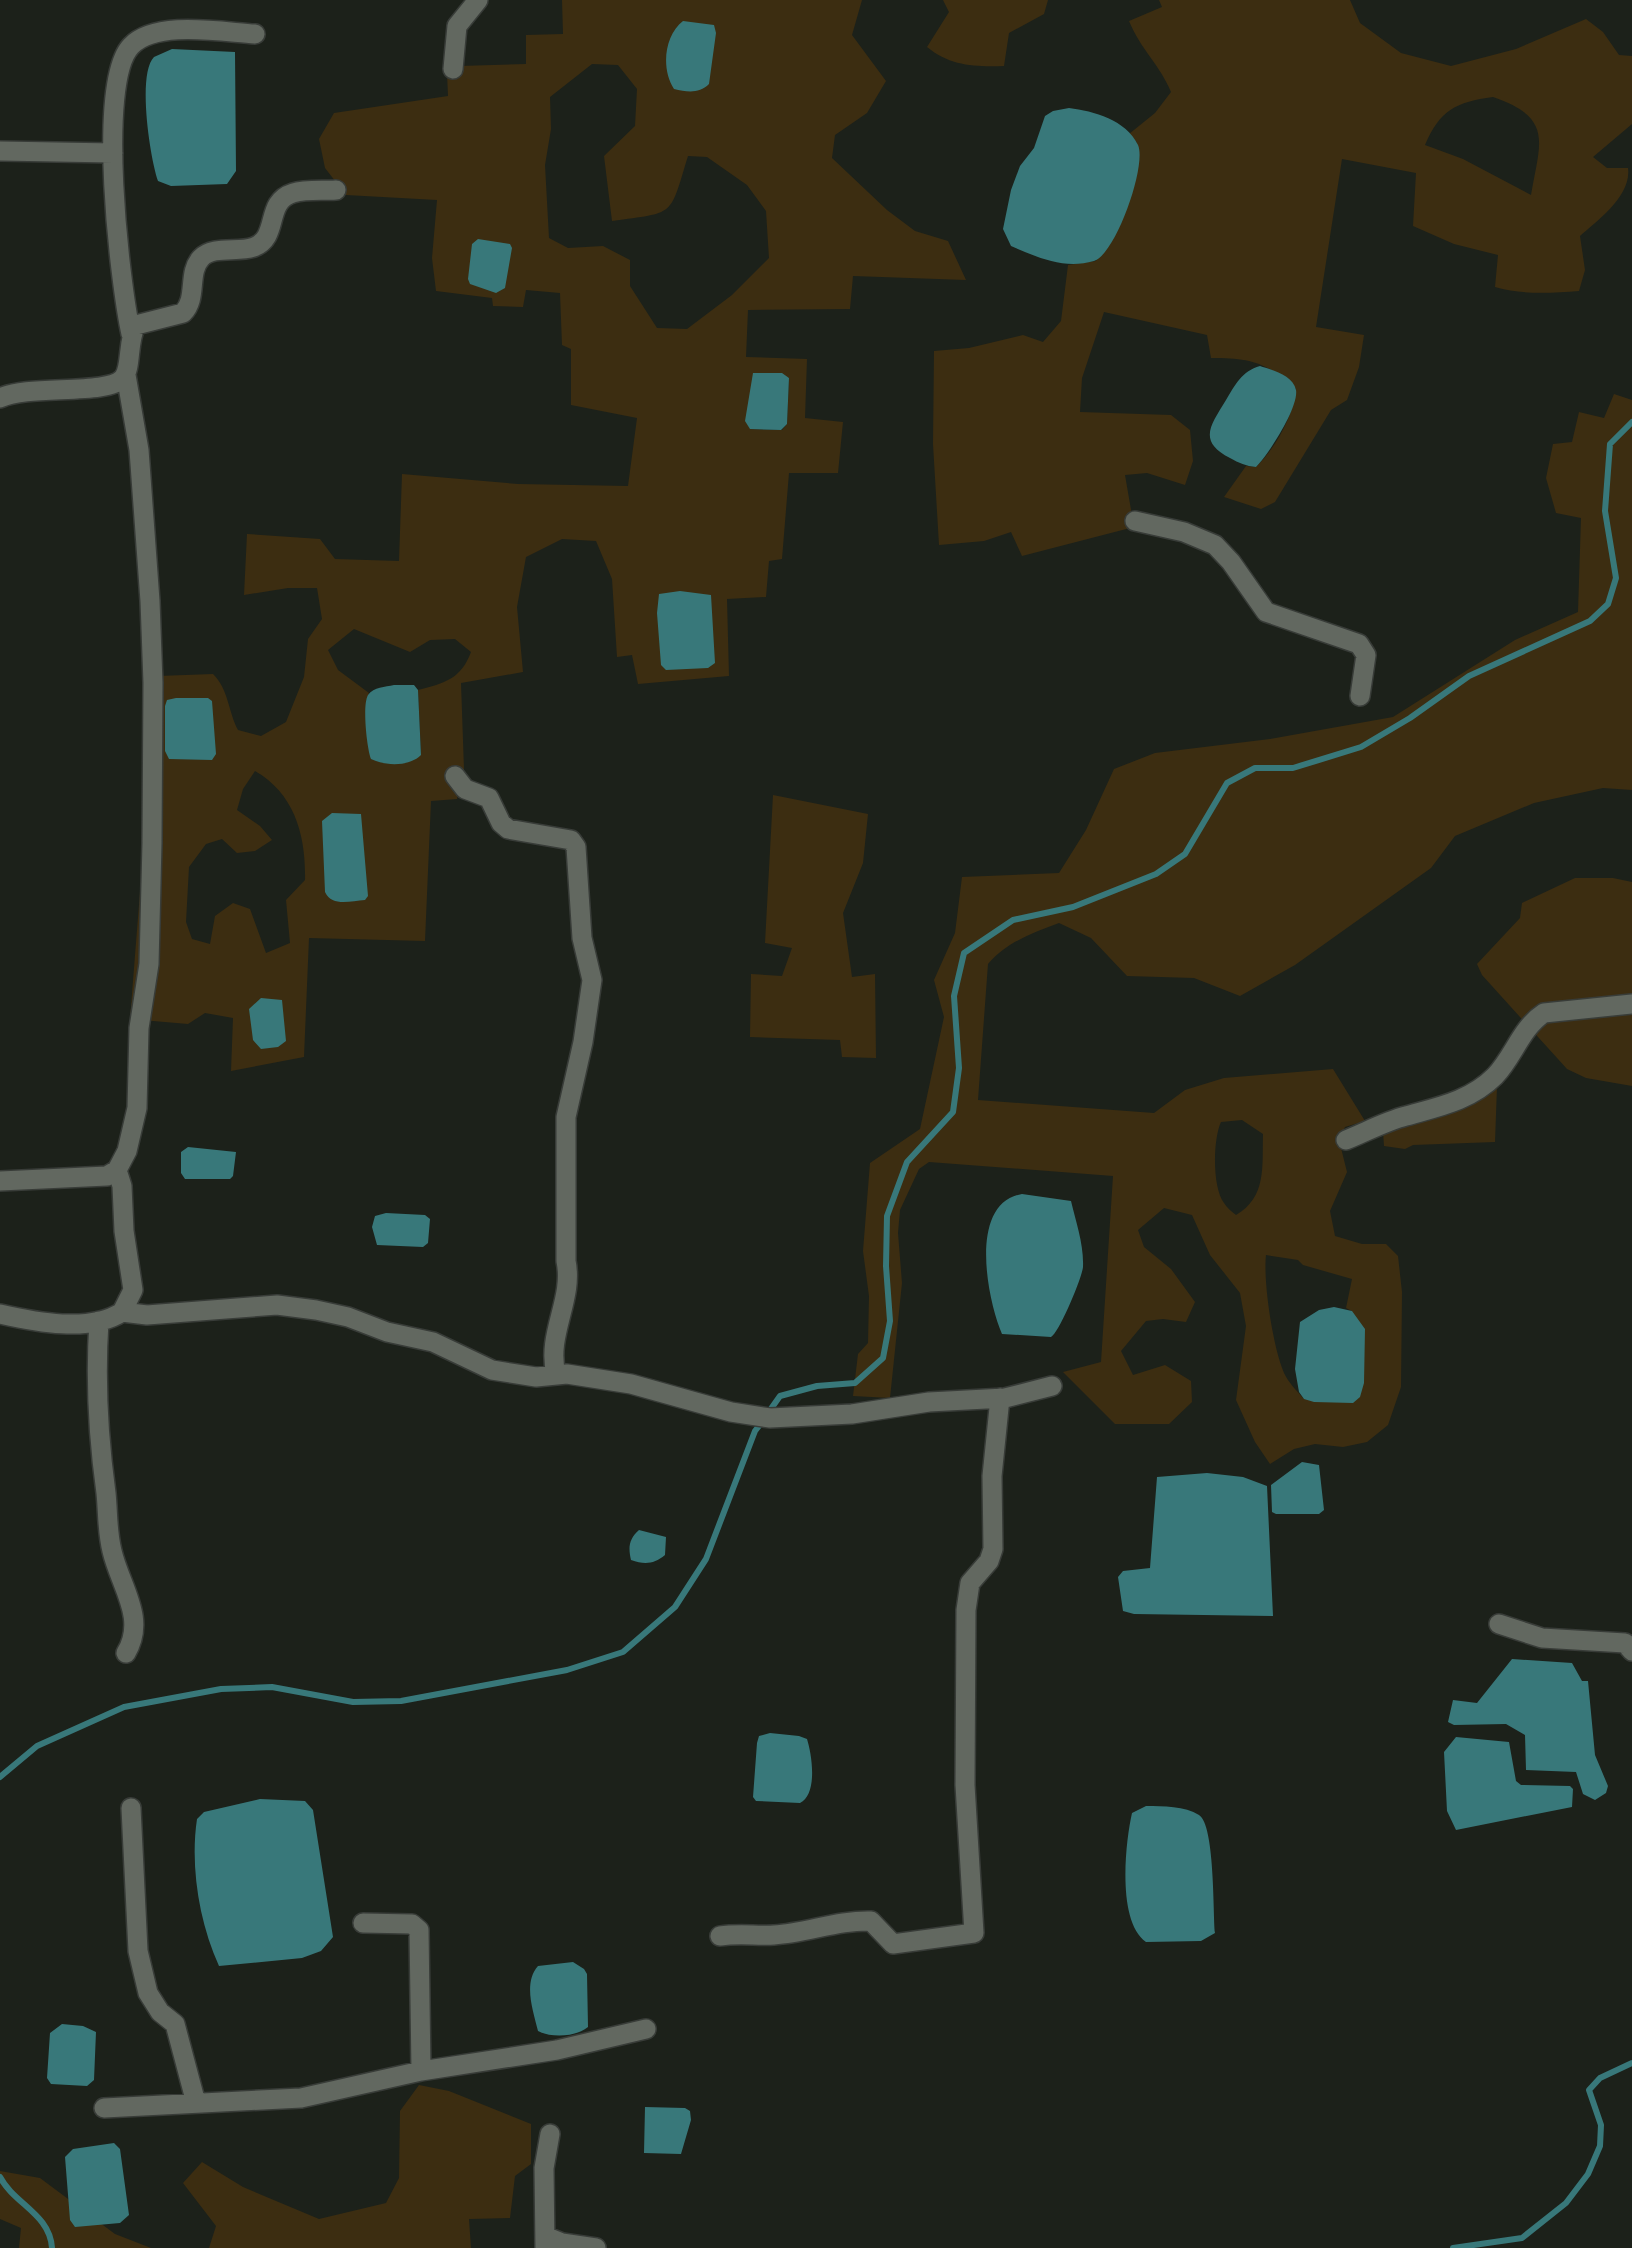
<svg xmlns="http://www.w3.org/2000/svg" width="1632" height="2248" viewBox="0 0 1632 2248" font-family="'Roboto Condensed',sans-serif">
<style>
.green{fill:#3c2d11;fill-rule:evenodd}
.water{fill:#38787a}
.lines{fill:none;stroke-linecap:round;stroke-linejoin:round}
.stream{stroke:#38787a;stroke-width:6}
.street-casing{stroke:#383c38;stroke-width:22}
.street{stroke:#626860;stroke-width:19}
</style>
<rect width="100%" height="100%" fill="#1c211a"/>
<path class="green" d="M562 0H862L852 35 886 81 867 113 835 135 832 158 887 210 915 231 948 241 966 280 853 276 850 309 748 310 746 357 807 359 805 418 843 422 838 473H789L782 559 769 561 766 597 727 599 729 676 638 684 632 655 617 657 612 579 596 541 562 539 526 557 517 607 523 672 461 683 464 769 457 799 431 801 425 941 309 938 304 1057 231 1071 233 1018 205 1013 188 1024 130 1019 141 879 143 768 158 676 213 674C229 690 228 711 238 730L261 736 286 722 304 677 308 639 322 619 317 588H288L244 595 247 534 320 539 335 559 399 561 402 474 518 484 628 486 637 418 571 405V349L562 345 560 293 526 290 523 307 493 306 492 298 436 291 432 258 437 200 346 195 325 168 319 139 334 113 448 96 447 73 459 66 526 64V35L563 34ZM592 64 618 65 637 89 635 126 604 156 612 221C676 212 669 218 688 156L707 157 747 185 766 211 769 258 732 295 687 329 657 328 630 286V260L603 246 568 248 549 238 545 165 551 129 550 97ZM774 373 789 378 787 424 782 430 750 429ZM354 629 410 652 430 640 455 639 471 652C461 679 445 683 418 690L421 755 366 702 369 693 338 670 328 650ZM255 771C295 794 306 836 305 880L286 900 290 943 266 953 250 909 233 903 215 916 210 944 192 939 186 922 189 867 206 844 222 839 237 853 255 851 272 840 260 826 237 810 243 789Z
M943 0H1048L1044 14 1009 33 1004 66C975 67 950 66 927 47L949 12Z
M1159 0H1350L1360 23 1401 53 1451 66 1516 49 1586 19 1603 32 1619 55 1632 56V124L1593 157 1607 168H1628C1632 196 1596 222 1580 236L1585 270 1579 291C1551 293 1522 295 1495 287L1498 255 1454 244 1413 226 1416 173 1342 159 1316 327 1364 335 1359 367 1347 400 1331 410 1275 502 1261 509 1224 497 1246 466 1256 467C1275 449 1294 415 1296 389 1266 362 1251 358 1211 358L1207 335 1104 312 1082 378 1080 412 1171 415 1190 430 1193 461 1185 485 1147 473 1125 475 1134 527 1022 556 1011 532 984 541 939 545 933 444 934 351 969 348 1023 335 1043 342 1061 321 1068 265 1096 261 1137 143 1129 134 1155 113 1171 92C1160 65 1141 50 1129 21L1162 7ZM1493 97C1554 118 1540 142 1531 195L1463 159 1425 145C1440 110 1456 102 1493 97Z
M1614 394 1632 400V790L1603 788 1534 803 1455 836 1431 868 1295 965 1240 996 1194 978 1127 976 1091 938 1059 923C1032 933 1007 942 988 964L978 1100 1154 1113 1185 1090 1224 1078 1333 1069 1365 1121 1345 1127 1339 1140 1347 1172 1330 1211 1335 1236 1362 1244H1386L1398 1256 1402 1292 1401 1387 1388 1425 1367 1442 1343 1447 1315 1444 1294 1449 1270 1464 1255 1442 1236 1400 1246 1326 1240 1293 1210 1255 1192 1215 1164 1208 1138 1230 1144 1247 1171 1269 1195 1302 1186 1322 1163 1319 1146 1321 1121 1351 1133 1375 1165 1365 1191 1381 1192 1402 1169 1424H1115L1063 1372 1101 1362 1113 1176 929 1162 919 1169 900 1210 898 1233 902 1283 890 1398 853 1396 858 1354 868 1343 869 1296 863 1251 870 1163 920 1129 944 1017 934 980 955 933 962 877 1059 873 1086 830 1114 769 1155 753 1270 739 1393 717 1515 640 1578 612 1581 518 1556 513 1546 478 1553 444 1572 442 1579 412 1604 418ZM1242 1120 1263 1134C1262 1166 1267 1197 1236 1215 1232 1212 1227 1208 1224 1203 1212 1187 1213 1139 1221 1122ZM1266 1255 1298 1260 1303 1265 1352 1279 1346 1308 1352 1311 1304 1399C1297 1391 1288 1382 1284 1373 1273 1348 1263 1282 1266 1255Z
M773 795 868 814 863 863 843 913 852 977 875 974 876 1058 842 1057 840 1040 750 1037 751 974 782 976 792 948 765 943Z
M1575 878H1613L1632 882V1086L1586 1078 1567 1069 1482 975 1477 964 1520 918 1522 903Z
M1497 1087 1495 1142 1413 1145 1405 1149 1384 1146 1383 1131Z
M419 2085 449 2091 531 2124V2164L515 2176 510 2218 469 2219 471 2248H209L216 2226 183 2183 202 2162 243 2187 319 2219 386 2203 399 2178 400 2111Z
M0 2171 40 2178 115 2234 151 2248H19L21 2228 0 2219Z"/>
<path class="water" d="M683 21 714 25 716 33 709 84C699 94 687 92 674 89 661 69 664 36 683 21Z
M172 49 235 52 236 171 227 184 171 186 158 181C150 158 137 74 154 57Z
M1069 108C1094 111 1126 120 1138 145 1147 165 1116 254 1094 261 1064 270 1037 257 1011 246L1003 229 1011 190 1020 166 1034 148 1045 116 1053 111Z
M478 239 510 244 512 248 505 288 496 293 470 284 468 279 472 244Z
M1260 366C1272 370 1293 375 1296 390 1299 407 1269 454 1256 467 1246 466 1239 463 1230 458 1197 441 1211 425 1226 400 1235 385 1242 371 1260 366Z
M753 373H782L789 378 787 424 781 430 750 429 745 421Z
M680 591 711 595 715 663 708 668 666 670 661 665 657 613 659 594Z
M394 685H414L418 690 421 755C409 767 385 766 371 759 367 749 362 705 368 695 374 687 385 687 394 685Z
M176 698H208L212 701 216 754 212 760 169 759 165 751V706L167 700Z
M332 813 361 814 368 896 365 900C350 901 332 907 325 892L322 821Z
M261 998 282 1000 286 1041 278 1047 261 1049 253 1040 249 1009Z
M188 1147 236 1152 233 1176 230 1179H185L181 1173V1152Z
M1022 1194 1071 1201C1076 1222 1084 1245 1083 1267 1082 1278 1059 1333 1051 1337L1002 1334C987 1299 968 1203 1022 1194Z
M386 1213 425 1215 430 1219 428 1243 423 1247 377 1245 372 1227 375 1216Z
M1334 1307 1352 1311 1365 1329 1364 1383 1360 1397 1353 1403 1314 1402 1304 1399 1299 1392 1295 1369 1300 1322 1319 1310Z
M1302 1462 1319 1465 1324 1510 1319 1514H1276L1272 1512 1271 1485Z
M1207 1473 1243 1477 1267 1486 1273 1616 1134 1614 1123 1611 1118 1577 1123 1571 1150 1568 1157 1477Z
M639 1530 666 1537 665 1555C654 1564 645 1565 631 1560 628 1547 629 1539 639 1530Z
M1512 1659 1572 1663 1582 1681H1588L1595 1755 1608 1786 1606 1793 1595 1800 1583 1794 1576 1772 1526 1770 1525 1735 1506 1724 1454 1725 1448 1722 1453 1700 1477 1703Z
M770 1733 799 1736 807 1739C812 1755 818 1794 800 1803L756 1801 753 1797 757 1743 759 1736Z
M1456 1737 1509 1742 1516 1781 1521 1785 1570 1786 1573 1789 1572 1807 1456 1830 1447 1811 1444 1752Z
M260 1799 305 1801 313 1810 333 1937 321 1951 302 1958 219 1966C199 1922 190 1866 197 1819L204 1812Z
M1146 1806C1163 1806 1185 1806 1199 1815 1215 1825 1213 1912 1215 1933L1201 1941 1146 1942C1117 1922 1125 1844 1132 1813Z
M573 1962 584 1969 587 1974 588 2027C576 2037 551 2038 538 2031 533 2010 523 1983 538 1966Z
M62 2024 83 2026 96 2032 94 2080 87 2086 51 2084 47 2078 50 2033Z
M645 2107 685 2108 690 2111 691 2120 681 2154 644 2153Z
M114 2143 120 2149 129 2215 120 2223 75 2227 70 2220 65 2157 73 2149Z"/>
<g class="lines">
<path class="stream" d="M768 1413 780 1396 817 1386 855 1383 883 1358 890 1321 886 1266 887 1216 907 1162 953 1112 959 1068 954 996 964 953 1013 920 1073 907 1156 874 1185 854 1227 783 1255 768H1293L1361 747 1410 718 1469 676 1590 621 1608 604 1616 578 1605 511 1610 444 1632 422
M0 1777 37 1746 124 1707 221 1689 272 1687 353 1702 401 1701 567 1670 623 1652 675 1607 706 1559 755 1431 762 1422
M0 2177C14 2204 50 2214 52 2248
M1453 2248 1522 2238 1566 2203 1588 2174 1600 2146 1601 2125 1589 2090 1600 2078 1632 2063"/>
<defs>
<path id="street" d="M453 69 457 26 478 0
M0 151 113 153
M131 334C120 284 96 82 131 46 156 20 221 32 255 34
M0 398C29 384 108 396 123 378 132 368 127 342 136 325L183 313C198 298 187 273 201 258 213 245 239 253 254 247 280 237 264 202 293 193 306 189 322 191 336 190
M1135 521 1184 532 1215 545 1231 562 1266 612 1359 644 1366 655 1360 696
M455 776 465 789 489 798 501 823 508 829 571 840 576 847 582 938 592 980 583 1042 566 1117V1261C574 1300 546 1334 556 1374
M1346 1140C1366 1132 1386 1121 1406 1116 1438 1107 1470 1101 1495 1076 1514 1056 1521 1028 1544 1013L1632 1004
M0 1181 107 1176 117 1170 127 1151 137 1108 139 1028 149 964 152 843 153 683 150 601 139 450 126 375
M122 1312 147 1315 277 1305 316 1310 348 1317 387 1332 433 1342 492 1370 536 1377 567 1374 631 1384 731 1412 770 1418 852 1414 929 1402 1005 1398 1052 1386
M0 1314C35 1322 90 1333 122 1312L133 1290 124 1231 122 1186 117 1170
M99 1321C95 1380 98 1435 106 1493 108 1512 107 1531 112 1551 120 1586 147 1618 126 1653
M1499 1624 1542 1638 1625 1643 1632 1651
M131 1808 138 1951 148 1993 160 2012 175 2024 196 2103
M363 1923 412 1924 419 1930 421 2071 557 2050 646 2029
M720 1936C739 1933 756 1936 774 1935 807 1933 838 1920 871 1921L893 1944 974 1933 965 1785 966 1610 970 1583 989 1561 993 1549 992 1476 1000 1398
M104 2108 301 2098 421 2071
M545 2236 562 2243 596 2248
M545 2248 544 2168 550 2134"/>
</defs>
<use href="#street" class="street-casing"/>
<use href="#street" class="street"/>
</g>
</svg>
